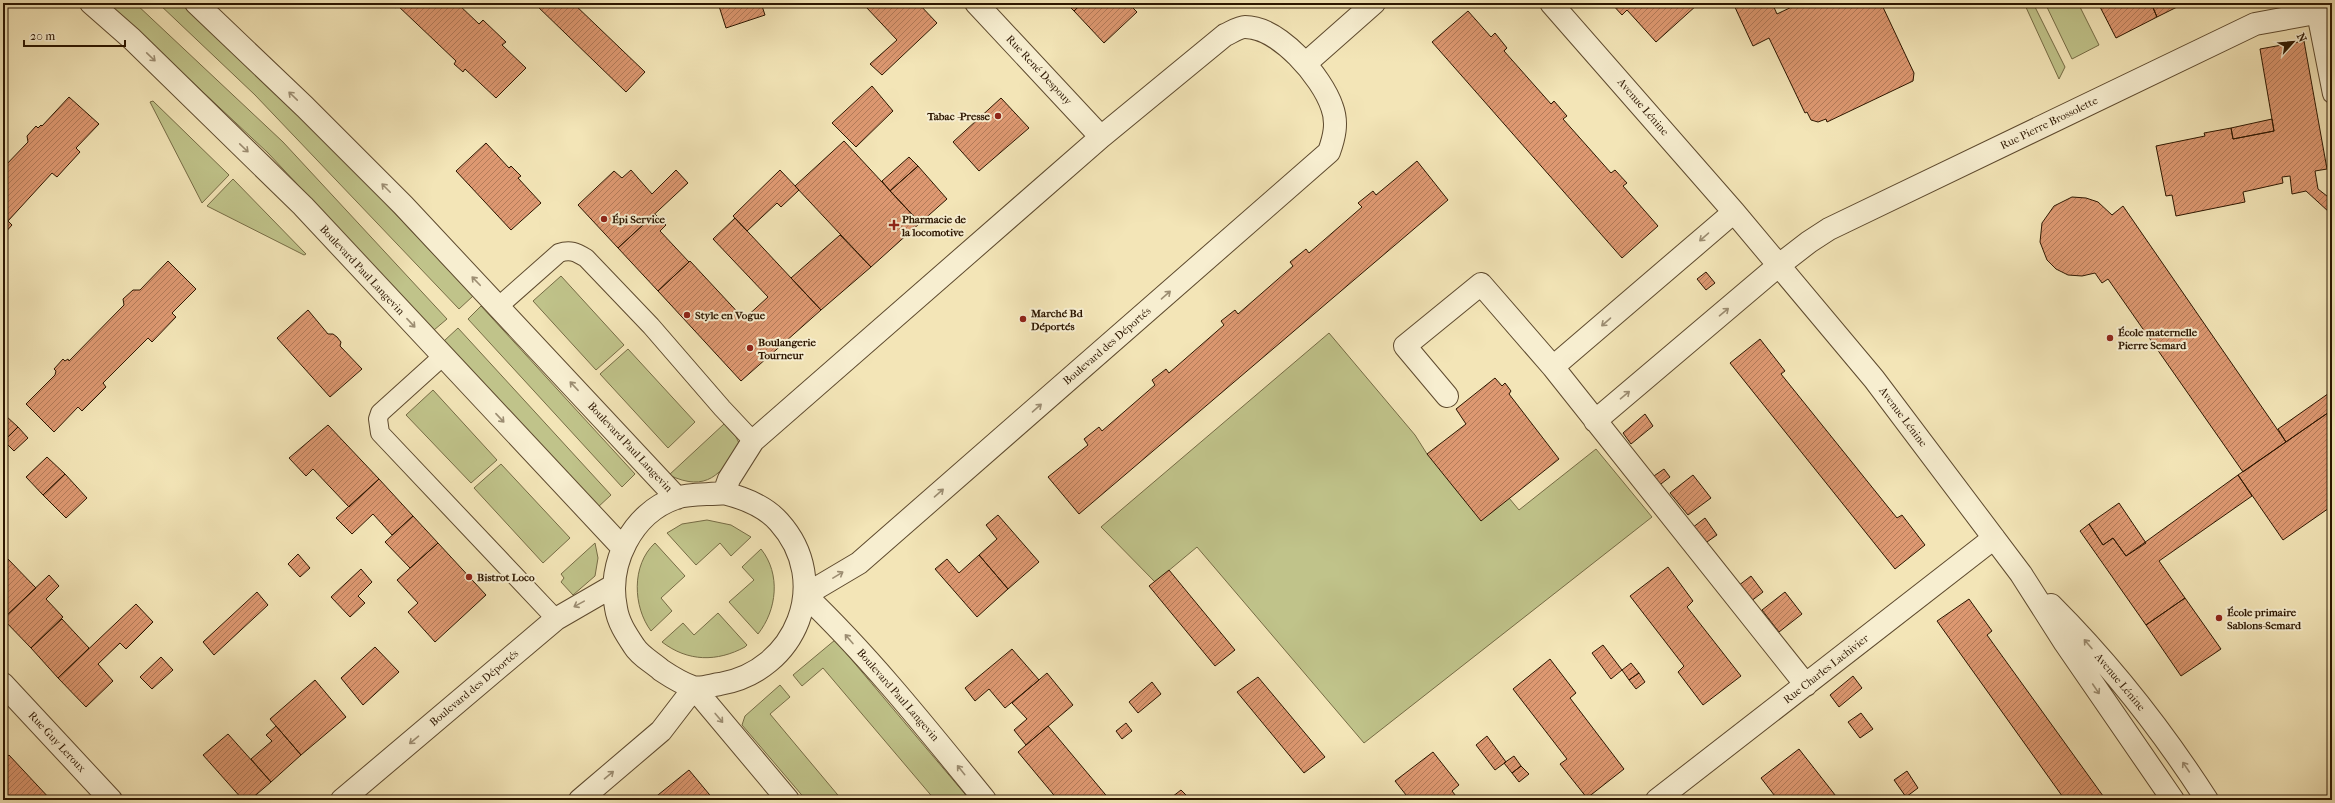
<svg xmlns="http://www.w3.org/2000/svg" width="2335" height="803" viewBox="0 0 2335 803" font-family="'IM FELL French Canon',serif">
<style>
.green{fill:#c0c38a;stroke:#766c45}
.building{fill:url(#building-hatch);stroke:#2c1600}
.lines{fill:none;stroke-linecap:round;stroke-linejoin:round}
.lane-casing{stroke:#5e4a2e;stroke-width:20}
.street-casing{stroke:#5e4a2e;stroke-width:24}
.lane{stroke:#f7eed0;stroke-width:18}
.street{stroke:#f7eed0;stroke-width:22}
.oneway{stroke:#9c8d72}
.poi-dot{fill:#8f2418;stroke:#f7eed0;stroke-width:1.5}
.labels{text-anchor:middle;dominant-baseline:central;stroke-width:4;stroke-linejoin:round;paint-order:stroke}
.street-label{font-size:11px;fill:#2c1600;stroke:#f7eed0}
.poi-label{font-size:11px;font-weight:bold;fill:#2c1600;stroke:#f7eed0;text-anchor:start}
</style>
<defs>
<pattern id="building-hatch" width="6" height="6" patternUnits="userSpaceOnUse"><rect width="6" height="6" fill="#dd9871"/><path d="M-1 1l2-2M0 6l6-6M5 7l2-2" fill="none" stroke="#b37b5a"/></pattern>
</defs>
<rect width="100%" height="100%" fill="#f3e5b7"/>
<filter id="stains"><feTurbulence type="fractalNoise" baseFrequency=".005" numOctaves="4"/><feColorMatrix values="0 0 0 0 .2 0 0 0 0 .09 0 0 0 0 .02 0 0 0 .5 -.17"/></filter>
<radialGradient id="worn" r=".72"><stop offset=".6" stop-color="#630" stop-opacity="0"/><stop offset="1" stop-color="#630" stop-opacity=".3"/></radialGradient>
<path class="green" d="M108 3H135L283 142 447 319 434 330 268 153Z
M158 3H184L186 5 333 148 473 296 459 309 255 95Z
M2024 3H2033L2065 67 2059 79Z
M2045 3H2078L2099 45 2072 59Z
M153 101 229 175 202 203 150 102Z
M233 179 306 254 304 255 207 206Z
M561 276 624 345 596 370 533 301Z
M481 306 635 474 622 487 468 319Z
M458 328 611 495 597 508 444 341Z
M1329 333 1415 435 1427 454 1509 498 1519 510 1596 449 1652 517 1364 743 1197 547 1155 582 1101 527Z
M628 349 695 422 668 448 600 374Z
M433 390 497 460 471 483 406 415Z
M724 424 736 437 740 445C721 474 707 493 669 475Z
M501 464 570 538 543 563 474 488Z
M707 520 731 525 751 537 731 556 720 543 696 565 667 533 682 524Z
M595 543 598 558 595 576 573 595 561 582 564 578 561 574Z
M655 543 685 576 661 598 672 611 651 631C633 607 631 565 655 543Z
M761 549C781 574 777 610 758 634L729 602 754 580 742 567Z
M718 613 747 645 745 647C717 662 688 662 662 642L683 623 694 635Z
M835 640 970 800H935L823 668 802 686 793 675Z
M780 685 790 697 770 714 842 800H806L742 725 745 716Z"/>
<path class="building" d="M390 3H457L479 24 483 20 506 42 502 45 526 68 496 98 465 69 463 72 454 64 456 61 397 5 396 8Z
M573 3 645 72 626 92 535 4Z
M718 3H761L765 15 726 28Z
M870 3H918L937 23 882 75 870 64 897 40 866 7Z
M1066 3H1082L1074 11Z
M1082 3H1128L1137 12 1104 43 1074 11Z
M1611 3H1695L1697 5 1656 42 1627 10 1622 15Z
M1733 3H1772L1777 14 1800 3H1881L1914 73 1913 81 1827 122 1826 119 1818 122 1811 120 1807 112 1805 113 1769 38 1753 46Z
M2098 3H2151L2157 17 2116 38Z
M2151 3H2185L2157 17Z
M1468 11 1491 37 1495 33 1507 48 1504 51 1551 104 1554 101 1567 116 1563 119 1611 173 1615 170 1627 183 1623 186 1658 226 1622 258 1432 42Z
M2304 41 2327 169 2315 171 2318 189 2332 200V230L2329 212 2306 191 2292 194 2290 176 2282 177 2283 183 2243 192 2245 202 2176 216 2172 195 2166 196 2156 146 2205 136 2204 133 2231 128 2233 139 2274 131 2260 49Z
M872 86 893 111 856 147 832 123Z
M69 97 99 124 76 148 80 152 57 177 52 173 8 221 12 225 3 235V168L28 142 27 136 36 126 38 128 41 125 42 126Z
M1001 98 1029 128 979 171 953 142Z
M2272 119 2274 131 2233 139 2231 128Z
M844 141 920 223 871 267 795 186Z
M486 143 509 168 511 166 521 176 518 178 541 203 511 230 456 171Z
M909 157 918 166 890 191 882 181Z
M1417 161 1448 200 1079 514 1048 477 1088 445 1084 439 1099 427 1102 431 1155 385 1152 380 1166 369 1169 373 1224 325 1221 321 1235 310 1238 314 1293 266 1290 262 1306 249 1309 253 1362 207 1358 203 1373 191 1376 195Z
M918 166 947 199 920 223 890 191Z
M631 170 652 194 676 170 688 183 618 248 578 205 614 171 622 178Z
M780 170 799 190 781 207 777 203 747 231 733 216Z
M2072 197 2086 198 2098 202 2112 215 2123 206 2286 442 2243 472 2108 279 2102 283 2095 273 2082 276 2068 275 2056 269 2047 260 2040 242 2042 223 2054 206Z
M655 214 666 225 660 231 689 262 658 291 618 248Z
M735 218 821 310 741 381 658 291 690 261 744 319 768 297 713 239Z
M840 235 871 267 821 310 791 278Z
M168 261 196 289 172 313 176 317 152 342 148 338 103 383 106 387 82 411 78 407 54 432 26 404 55 375 56 371 54 369 63 359 65 361 68 359 69 361 124 305 123 299 133 290H140Z
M1706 272 1715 283 1706 290 1697 279Z
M308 310 328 334H333L337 337 341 342 340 346 362 369 330 397 277 338Z
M1760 339 1785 371 1781 374 1888 507 1897 518 1902 515 1925 545 1895 569 1730 363Z
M1495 378 1502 386 1505 383 1511 391 1509 394 1559 459 1481 521 1427 454 1466 424 1456 409Z
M2332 391V410L2286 442 2278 429Z
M2332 410V506L2283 540 2238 475Z
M1645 414 1653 426 1631 444 1623 433Z
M6 416 18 427 4 441 3 419Z
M328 425 379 479 349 507 313 469 306 476 289 458Z
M18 427 28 438 14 451 4 441Z
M47 457 65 474 43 495 26 477Z
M1664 469 1670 477 1657 487 1651 478Z
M65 474 87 498 66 518 43 495Z
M1693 475 1711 498 1688 515 1670 493Z
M2238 475 2252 496 2159 561 2185 598 2146 625 2080 531 2089 524 2103 545 2113 538 2126 556Z
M379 479 413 516 392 535 373 514 352 534 336 518Z
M2119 503 2146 543 2126 556 2113 538 2103 545 2089 524Z
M998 515 1039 562 1008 589 979 555 997 539 986 525Z
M413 516 438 543 410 568 385 542Z
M1705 518 1717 535 1704 544 1692 528Z
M438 543 486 595 435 642 408 612 418 603 397 580Z
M298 554 310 568 300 577 288 564Z
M979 555 1008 589 977 617 935 569 947 559 959 573Z
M7 558 36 588 3 619V561Z
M1668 567 1693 601 1687 607 1741 676 1703 705 1678 672 1684 666 1630 596Z
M361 569 372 582 358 596 365 603 350 617 331 597Z
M1169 570 1235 650 1215 666 1149 586Z
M49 575 59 586 46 599 63 617 31 648 3 619Z
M1751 576 1763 592 1750 602 1738 586Z
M257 592 268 605 214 655 203 642Z
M1785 592 1802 614 1779 632 1762 610Z
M2185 598 2221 649 2181 676 2146 625Z
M1969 599 1992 631 1987 635 2106 800H2065L1937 621Z
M136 604 153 622 126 649 120 643 98 664 113 681 86 707 58 678Z
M62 619 89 648 58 678 31 648Z
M1603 645 1622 670 1611 679 1592 653Z
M375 647 399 672 363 705 341 678Z
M1012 649 1039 680 1005 708 989 689 975 701 965 688Z
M161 657 173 670 152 689 140 677Z
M1550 659 1576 693 1570 698 1624 769 1587 798 1560 764 1567 759 1513 689Z
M1631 663 1639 673 1629 680 1622 670Z
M1047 673 1073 705 1026 745 1014 730 1027 719 1012 703Z
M1639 673 1645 682 1636 689 1629 680Z
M1853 676 1862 688 1839 707 1830 695Z
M1258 677 1325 757 1304 773 1237 692Z
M315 680 346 717 301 755 270 719Z
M1152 682 1161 694 1138 713 1129 702Z
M1861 713 1873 729 1860 738 1848 722Z
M1126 723 1132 731 1122 739 1116 731Z
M276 726 301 755 271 782 251 759 272 741 266 735Z
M1048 726 1110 800H1058L1018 752Z
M228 734 271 782 250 800H243L203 755Z
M1487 736 1506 762 1495 770 1476 745Z
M1799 749 1839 800H1778L1761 778Z
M1433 752 1459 785 1452 791 1459 800H1410L1395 781Z
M9 755 51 800H3V760Z
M1514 756 1521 766 1512 773 1504 763Z
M1521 766 1529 774 1519 782 1512 773Z
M689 770 714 800H654L653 799Z
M1907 771 1918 788 1906 797 1894 780Z
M1181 790 1189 798 1175 800 1172 797Z"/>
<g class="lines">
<defs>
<path id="lane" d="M2316 13 2332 94
M499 306 559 253C570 249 576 252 586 258L651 326 722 408 753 441
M442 357 380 413 378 419 380 433 556 619"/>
<path id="street" d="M91 3 132 39 303 206 622 547
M196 3 305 107 403 205 677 498
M976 3 1101 137
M1551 3 1734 212 1874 379 2021 574 2065 643 2173 800
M1305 64 1374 3
M1553 367 1734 212
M1447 396 1405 346 1481 284 1553 367 1806 685
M1595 421 1778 266 1809 242 1829 229 2255 24 2332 10
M724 493 729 479 753 441 1101 137 1225 35C1230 33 1239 27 1245 27 1279 27 1322 77 1332 107 1338 123 1334 138 1329 152L859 563 805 595
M724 493C744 498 765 506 779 522 833 582 796 671 720 684 712 685 700 689 693 687 683 684 670 676 661 670 652 662 640 656 634 646 626 634 618 622 616 608 607 564 632 513 676 498 690 493 709 495 724 493Z
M805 595C871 658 928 730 985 800
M2051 605C2110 664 2162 730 2207 800
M3 684 111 800
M694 688 788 800
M342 800 556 619 613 586
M580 800 661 731 694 688
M1657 800 1994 538"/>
</defs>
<use href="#lane" class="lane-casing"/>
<use href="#street" class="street-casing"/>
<use href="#lane" class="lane"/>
<use href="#street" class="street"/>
</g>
<defs><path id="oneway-shaft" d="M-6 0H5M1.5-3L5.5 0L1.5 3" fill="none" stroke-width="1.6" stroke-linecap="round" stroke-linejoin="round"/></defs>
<g class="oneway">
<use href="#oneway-shaft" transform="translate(151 57) rotate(44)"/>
<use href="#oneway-shaft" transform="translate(293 96) rotate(-136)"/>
<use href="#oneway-shaft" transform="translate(244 148) rotate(44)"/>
<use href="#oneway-shaft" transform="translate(386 188) rotate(-135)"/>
<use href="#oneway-shaft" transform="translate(1704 237) rotate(139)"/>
<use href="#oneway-shaft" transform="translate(476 281) rotate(-134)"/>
<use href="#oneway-shaft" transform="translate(1166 295) rotate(-41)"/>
<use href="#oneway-shaft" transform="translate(1724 312) rotate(-40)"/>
<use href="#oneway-shaft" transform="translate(1606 322) rotate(139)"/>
<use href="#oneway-shaft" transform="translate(411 323) rotate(47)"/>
<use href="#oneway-shaft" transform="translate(574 386) rotate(-133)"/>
<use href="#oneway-shaft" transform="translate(1625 395) rotate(-40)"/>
<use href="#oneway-shaft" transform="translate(1037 408) rotate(-41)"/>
<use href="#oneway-shaft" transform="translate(500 418) rotate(47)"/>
<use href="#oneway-shaft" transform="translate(939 493) rotate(-41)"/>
<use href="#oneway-shaft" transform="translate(838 575) rotate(-31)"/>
<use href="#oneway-shaft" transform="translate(579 604) rotate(151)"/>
<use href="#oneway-shaft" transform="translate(849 639) rotate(-131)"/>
<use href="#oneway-shaft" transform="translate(2088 644) rotate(-131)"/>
<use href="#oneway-shaft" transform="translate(2096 689) rotate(56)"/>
<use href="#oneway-shaft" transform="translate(719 718) rotate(50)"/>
<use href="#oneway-shaft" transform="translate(414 740) rotate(140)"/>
<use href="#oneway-shaft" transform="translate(2186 767) rotate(-124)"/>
<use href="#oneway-shaft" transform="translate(961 770) rotate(-129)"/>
<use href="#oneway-shaft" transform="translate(609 775) rotate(-40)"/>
</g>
<g class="poi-dot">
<circle cx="998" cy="116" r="4"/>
<circle cx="604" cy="219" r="4"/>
<path d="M892 219h4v4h4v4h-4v4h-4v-4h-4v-4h4z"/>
<circle cx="687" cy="315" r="4"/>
<circle cx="1023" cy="319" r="4"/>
<circle cx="2110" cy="338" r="4"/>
<circle cx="750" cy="348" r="4"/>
<circle cx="469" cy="577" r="4"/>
<circle cx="2219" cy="618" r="4"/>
</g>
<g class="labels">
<g class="street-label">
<text transform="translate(1039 70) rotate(47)">Rue René Despouy</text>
<text transform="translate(1643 107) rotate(49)">Avenue Lénine</text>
<text transform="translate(2049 123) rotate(-26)">Rue Pierre Brossolette</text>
<text transform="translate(362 270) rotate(47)">Boulevard Paul Langevin</text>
<text transform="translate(1107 346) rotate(-41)">Boulevard des Déportés</text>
<text transform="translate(1903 417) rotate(53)">Avenue Lénine</text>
<text transform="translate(630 447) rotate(47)">Boulevard Paul Langevin</text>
<text transform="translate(1826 669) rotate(-38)">Rue Charles Lachivier</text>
<text transform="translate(2120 682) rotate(50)">Avenue Lénine</text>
<text transform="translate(474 688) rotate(-40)">Boulevard des Déportés</text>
<text transform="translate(898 695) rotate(49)">Boulevard Paul Langevin</text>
<text transform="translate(57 742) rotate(47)">Rue Guy Leroux</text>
</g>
<g class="poi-label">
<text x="990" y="116" text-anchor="end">Tabac -Presse</text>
<text x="612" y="219">Épi Service</text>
<text x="902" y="219">Pharmacie de<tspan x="902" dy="13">la locomotive</tspan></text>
<text x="1031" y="313">Marché Bd<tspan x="1031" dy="13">Déportés</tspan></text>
<text x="695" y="315">Style en Vogue</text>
<text x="2118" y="332">École maternelle<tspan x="2118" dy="13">Pierre Semard</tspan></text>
<text x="758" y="342">Boulangerie<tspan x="758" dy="13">Tourneur</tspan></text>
<text x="477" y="577">Bistrot Loco</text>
<text x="2227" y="612">École primaire<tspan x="2227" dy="13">Sablons-Semard</tspan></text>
</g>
</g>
<rect width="2335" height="803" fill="none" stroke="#f3e5b7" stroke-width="16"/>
<rect x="4" y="4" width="2327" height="795" fill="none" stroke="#2c1600" stroke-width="2"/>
<rect x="8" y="8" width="2319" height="787" fill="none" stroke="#2c1600"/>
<g transform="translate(2293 42) rotate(63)" stroke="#f7eed0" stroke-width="3" paint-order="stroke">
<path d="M0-3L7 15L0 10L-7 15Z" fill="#2c1600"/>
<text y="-6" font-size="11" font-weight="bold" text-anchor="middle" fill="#2c1600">N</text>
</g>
<path d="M24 40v6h101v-6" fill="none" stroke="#2c1600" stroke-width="2"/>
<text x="30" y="40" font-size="12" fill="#2c1600" stroke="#f7eed0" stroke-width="3" paint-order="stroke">20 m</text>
<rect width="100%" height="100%" filter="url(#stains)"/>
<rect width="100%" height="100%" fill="url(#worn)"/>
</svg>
